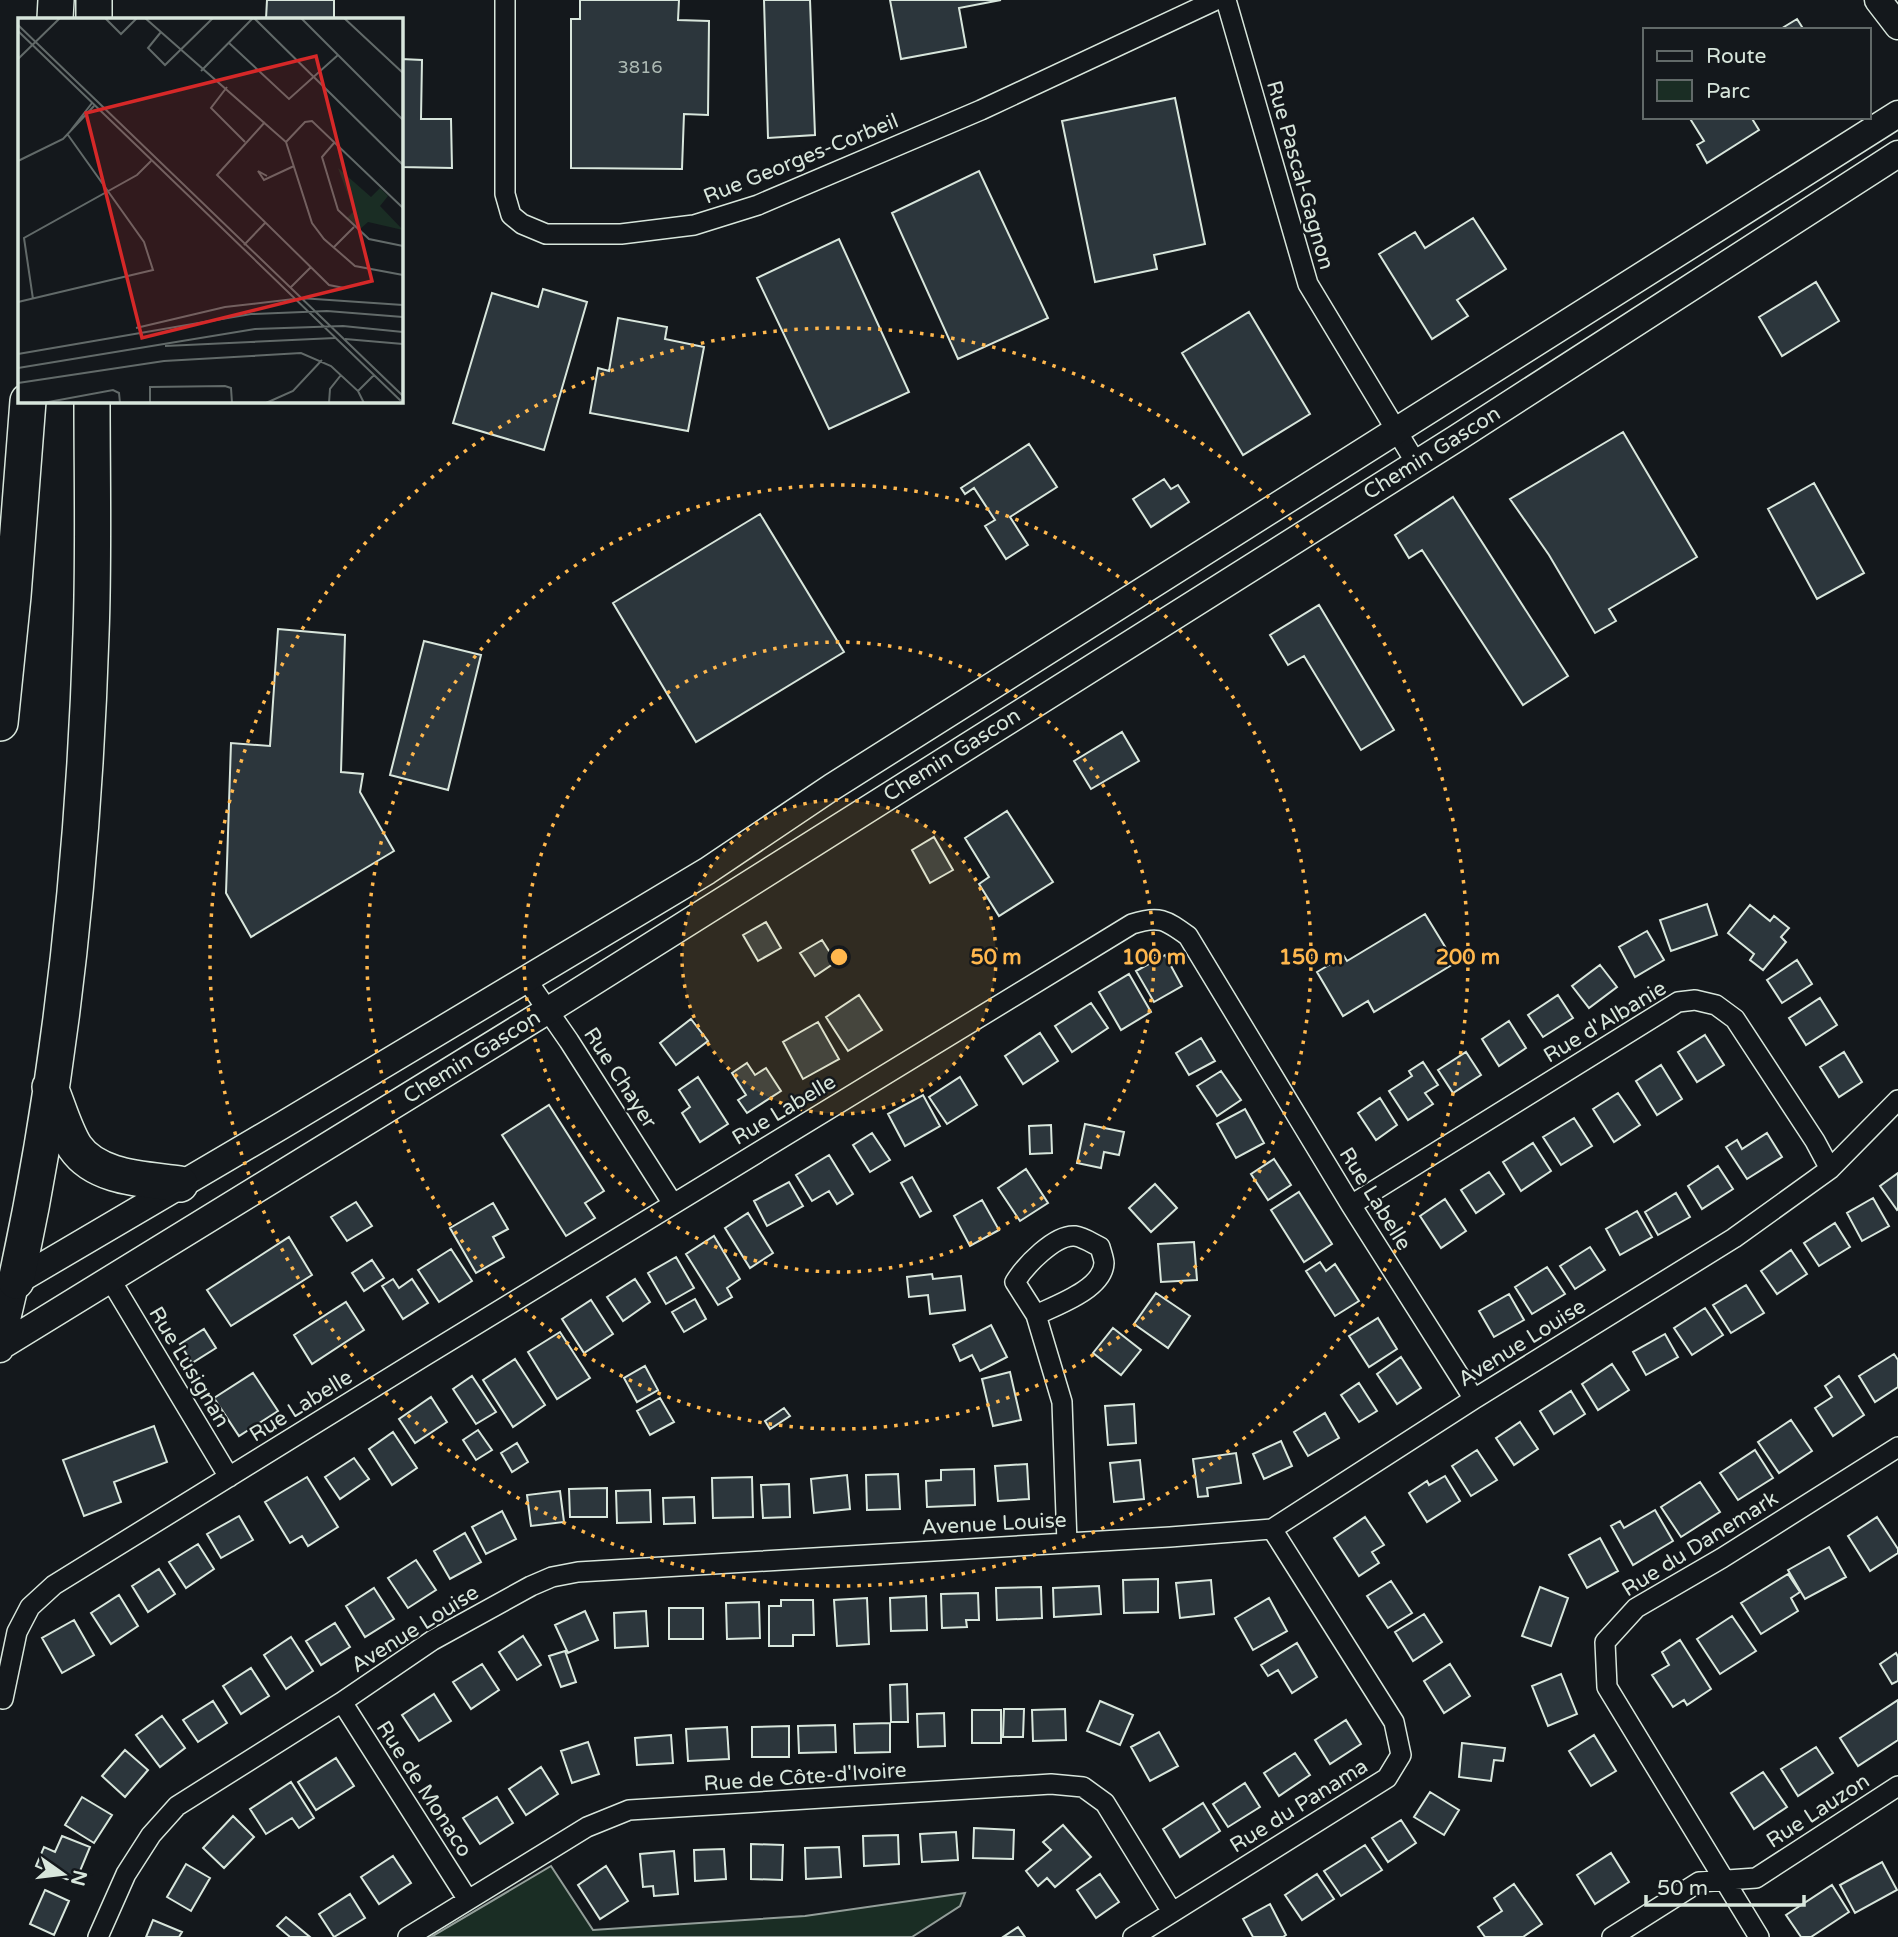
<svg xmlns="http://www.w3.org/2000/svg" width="1898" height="1937" viewBox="0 0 1898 1937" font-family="'Varela Round',sans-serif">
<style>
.green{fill:#1a2d24;stroke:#939e99;stroke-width:2}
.building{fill:#2c363c;stroke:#d8e6dc;stroke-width:2}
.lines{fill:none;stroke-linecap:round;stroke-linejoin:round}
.street-casing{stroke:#d8e6dc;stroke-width:22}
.secondary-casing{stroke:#d8e6dc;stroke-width:29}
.highway-casing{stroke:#d8e6dc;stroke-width:38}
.street{stroke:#14181c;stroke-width:19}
.secondary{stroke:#14181c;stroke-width:26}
.highway{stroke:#14181c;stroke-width:35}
.ring{fill:none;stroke:#ffb74d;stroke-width:3.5;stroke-dasharray:3.5 7}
.labels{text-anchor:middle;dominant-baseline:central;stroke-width:5;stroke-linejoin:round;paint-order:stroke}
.number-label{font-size:18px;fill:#adbab4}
.street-label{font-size:21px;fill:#d8e6dc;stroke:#14181c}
.inset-road{fill:none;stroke:#626a69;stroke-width:2}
.view{fill:#d62828;fill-opacity:0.15;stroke:#d62828;stroke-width:3.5}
.inset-edge{fill:none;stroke:#d8e6dc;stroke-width:3.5}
.centre{fill:#ffb74d;stroke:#14181c;stroke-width:3.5}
.ring-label{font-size:21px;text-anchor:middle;font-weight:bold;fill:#ffb74d;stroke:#14181c;stroke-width:5;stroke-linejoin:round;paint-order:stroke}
</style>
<rect width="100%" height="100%" fill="#14181c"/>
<path class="green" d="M551 1866 593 1930 805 1916 965 1893 960 1906 912 1937H431Z"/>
<path class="building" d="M267 0H334V19H266Z
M580 0H679L678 20 709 21 708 115 684 114 682 169 571 168V19H580Z
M764 0H810L815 135 768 138Z
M890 0H1001L959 8 966 47 901 59Z
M1797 19 1804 30H1779Z
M401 59 422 60 421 119H451L452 168 401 167Z
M1175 98 1205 244 1154 255 1157 269 1095 282 1062 121Z
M1689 117H1751L1759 130 1707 163 1697 145 1704 141Z
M979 171 1048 318 958 359 892 213Z
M1473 218 1506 269 1457 300 1468 316 1432 339 1379 254 1415 232 1425 248Z
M839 239 909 392 829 429 757 278Z
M1816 282 1839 321 1782 356 1759 317Z
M543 289 587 302 544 450 453 423 492 293 538 307Z
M1249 312 1310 414 1243 455 1182 353Z
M618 318 667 327 665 339 704 347 688 431 590 413 598 368 609 371Z
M1623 432 1697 557 1609 609 1616 621 1595 633 1549 555 1510 499Z
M1029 444 1057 487 1010 517 1028 545 1006 559 985 526 995 520 974 488 965 494 961 488Z
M1164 479 1171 489 1178 485 1189 502 1151 527 1133 499Z
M1814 483 1864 573 1817 599 1768 509Z
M1453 497 1568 676 1523 705 1422 550 1409 558 1395 535Z
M760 514 844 652 696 742 613 603Z
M1319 605 1394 730 1361 750 1304 656 1288 665 1270 635Z
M278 629 345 635 341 772 363 774 360 792 394 851 251 937 226 893 231 743 270 746Z
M424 641 481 655 448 790 390 775Z
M1122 732 1139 761 1091 789 1074 761Z
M1007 811 1053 882 999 916 979 884 989 877 965 838Z
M934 837 953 870 930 883 912 850Z
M1707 904 1717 935 1671 951 1660 920Z
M1750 905 1770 921 1774 916 1789 928 1781 937 1786 942 1763 970 1750 960 1754 954 1728 933Z
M1425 914 1455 963 1374 1012 1368 1001 1343 1016 1317 972 1344 956 1347 961Z
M766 922 781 948 758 961 743 935Z
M1647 931 1664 960 1635 977 1619 947Z
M822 940 836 962 815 976 800 953Z
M1165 955 1182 986 1154 1002 1136 971Z
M1797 960 1812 984 1782 1003 1767 980Z
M1600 965 1617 987 1589 1008 1572 986Z
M1129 974 1151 1012 1121 1030 1099 992Z
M859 995 882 1030 848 1051 826 1017Z
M1558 995 1573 1018 1543 1037 1528 1015Z
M1820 998 1837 1025 1806 1045 1789 1018Z
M1091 1003 1108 1028 1072 1052 1055 1026Z
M691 1019 708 1041 676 1065 660 1043Z
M1509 1021 1526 1048 1499 1066 1482 1039Z
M818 1022 839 1059 803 1079 783 1042Z
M1040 1033 1058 1061 1023 1084 1005 1056Z
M1705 1035 1724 1065 1697 1082 1678 1052Z
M1201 1038 1215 1061 1189 1075 1176 1053Z
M1466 1052 1481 1075 1453 1093 1438 1070Z
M1844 1052 1862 1082 1839 1097 1820 1067Z
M1423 1062 1438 1085 1425 1093 1433 1104 1408 1120 1389 1091 1412 1076 1409 1071Z
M747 1063 755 1075 766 1068 781 1091 747 1113 738 1100 746 1095 732 1073Z
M1661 1065 1682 1099 1657 1115 1636 1081Z
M1221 1071 1241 1100 1217 1116 1197 1086Z
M698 1077 728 1124 700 1142 682 1113 690 1107 679 1090Z
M960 1077 977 1105 947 1124 929 1097Z
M1618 1093 1640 1125 1614 1142 1593 1109Z
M923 1095 940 1126 905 1146 888 1114Z
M1380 1098 1397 1125 1376 1140 1358 1113Z
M549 1105 604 1191 585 1203 595 1218 566 1236 502 1135Z
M1245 1109 1264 1143 1236 1158 1217 1124Z
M1574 1118 1592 1146 1561 1165 1543 1137Z
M1085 1124 1124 1132 1119 1155 1104 1152 1101 1168 1077 1163Z
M1051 1125 1052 1153 1030 1154 1029 1126Z
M872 1133 890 1160 870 1172 853 1145Z
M1767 1133 1782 1157 1747 1179 1726 1147 1737 1140 1742 1149Z
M1533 1143 1551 1171 1521 1191 1503 1162Z
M829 1155 853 1194 837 1204 829 1191 812 1201 796 1175Z
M1274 1159 1291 1185 1268 1200 1251 1174Z
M1718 1166 1733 1189 1702 1209 1688 1186Z
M1026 1169 1048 1203 1020 1221 998 1188Z
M1489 1172 1504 1194 1476 1213 1461 1190Z
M1898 1173V1209L1897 1210 1880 1186Z
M912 1177 931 1211 920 1217 901 1183Z
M789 1182 803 1206 767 1226 754 1201Z
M1155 1184 1177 1208 1151 1232 1129 1208Z
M1299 1192 1332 1244 1304 1262 1271 1210Z
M1676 1193 1690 1217 1658 1235 1645 1212Z
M1873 1198 1889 1226 1862 1241 1847 1213Z
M1445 1199 1466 1231 1441 1248 1420 1216Z
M982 1200 999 1230 970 1246 954 1216Z
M356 1202 372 1226 347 1241 331 1217Z
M493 1203 508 1229 493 1237 504 1257 476 1273 450 1228Z
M1637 1211 1652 1237 1620 1255 1606 1229Z
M748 1213 773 1253 750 1268 725 1228Z
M1835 1223 1850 1247 1819 1266 1804 1243Z
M714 1236 740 1279 727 1288 732 1297 718 1305 686 1254Z
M289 1237 312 1275 231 1326 207 1290Z
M1194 1242 1197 1280 1161 1282 1158 1244Z
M1590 1247 1605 1270 1575 1289 1560 1266Z
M451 1249 472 1281 439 1302 418 1270Z
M1791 1250 1807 1274 1777 1294 1761 1271Z
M676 1257 694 1288 666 1304 648 1273Z
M372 1260 384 1278 364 1291 352 1273Z
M1320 1262 1326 1271 1335 1264 1359 1301 1335 1316 1306 1271Z
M1547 1267 1565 1294 1532 1314 1515 1287Z
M932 1274 933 1279 961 1276 965 1310 930 1314 928 1295 909 1297 907 1277Z
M393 1279 399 1288 412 1279 428 1303 403 1319 382 1286Z
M635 1279 650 1302 623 1321 607 1297Z
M1746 1285 1764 1313 1731 1333 1713 1305Z
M1156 1293 1190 1316 1168 1348 1134 1324Z
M1509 1294 1524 1320 1494 1337 1479 1311Z
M695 1299 706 1319 684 1332 672 1312Z
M591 1300 613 1334 584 1353 562 1319Z
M346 1302 364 1330 312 1364 294 1335Z
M1705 1308 1723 1335 1692 1355 1674 1328Z
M1378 1318 1397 1349 1369 1367 1349 1336Z
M991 1325 1007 1357 980 1371 972 1355 960 1361 953 1345Z
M1113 1328 1141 1350 1121 1375 1093 1353Z
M204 1329 216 1348 192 1363 180 1344Z
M560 1332 590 1378 557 1399 528 1352Z
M1665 1334 1678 1357 1646 1375 1633 1352Z
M1894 1354 1898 1360V1387L1875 1402 1859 1376Z
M1401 1357 1421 1388 1397 1404 1377 1374Z
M515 1359 545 1405 513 1427 483 1380Z
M1612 1364 1629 1390 1598 1410 1582 1384Z
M645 1366 658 1390 637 1402 624 1378Z
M1010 1372 1021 1420 993 1426 982 1379Z
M253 1373 278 1411 239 1436 214 1398Z
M472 1376 496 1412 476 1424 453 1389Z
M1839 1376 1864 1415 1833 1436 1815 1408 1832 1397 1825 1386Z
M1359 1383 1377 1411 1359 1422 1341 1395Z
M1571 1391 1585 1414 1554 1434 1540 1411Z
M431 1397 447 1422 415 1443 399 1419Z
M660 1398 674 1422 650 1435 637 1411Z
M1134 1404 1136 1443 1108 1445 1105 1406Z
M784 1408 790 1416 770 1429 765 1421Z
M1325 1413 1339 1438 1308 1456 1294 1432Z
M1791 1420 1812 1451 1779 1473 1758 1442Z
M1520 1422 1538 1449 1514 1465 1496 1438Z
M154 1426 167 1462 114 1482 121 1502 84 1516 63 1460Z
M478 1430 492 1450 476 1460 463 1440Z
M393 1432 417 1468 392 1485 369 1449Z
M1281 1441 1292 1466 1264 1479 1253 1454Z
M517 1443 528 1462 512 1472 501 1453Z
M1477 1450 1497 1480 1471 1496 1452 1466Z
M1755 1450 1773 1478 1738 1500 1720 1473Z
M1236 1453 1241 1483 1207 1488 1208 1496 1198 1497 1193 1459Z
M354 1458 369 1479 340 1499 325 1477Z
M1140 1460 1144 1499 1114 1502 1110 1463Z
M1027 1464 1029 1499 998 1501 995 1466Z
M974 1469 975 1505 927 1507 926 1481 941 1480V1470Z
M898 1474 900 1509 867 1510 866 1475Z
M847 1475 850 1509 814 1513 811 1479Z
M1445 1476 1460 1501 1427 1522 1409 1493 1427 1481 1429 1485Z
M307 1477 338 1527 308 1546 302 1536 290 1543 265 1502Z
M752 1477 753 1517 713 1518 712 1478Z
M1700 1482 1720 1512 1681 1537 1661 1507Z
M789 1484 790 1517 763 1518 761 1485Z
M607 1488V1517H570L569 1489Z
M650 1490 651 1522 617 1523 616 1491Z
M560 1491 564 1522 531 1526 527 1495Z
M694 1497 695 1523 664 1524 663 1498Z
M1655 1510 1673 1541 1633 1565 1611 1526 1620 1521 1624 1528Z
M502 1511 516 1539 486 1554 472 1527Z
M239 1516 253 1540 221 1558 207 1534Z
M1365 1517 1384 1545 1372 1552 1379 1563 1359 1576 1334 1538Z
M1877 1517 1898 1549V1553L1870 1571 1848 1536Z
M465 1533 481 1562 450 1579 434 1551Z
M1600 1538 1618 1571 1587 1588 1569 1555Z
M198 1544 214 1569 186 1588 169 1562Z
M1829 1547 1846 1577 1805 1599 1788 1570Z
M416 1560 436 1590 408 1608 388 1578Z
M159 1569 175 1594 148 1612 132 1586Z
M1788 1574 1800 1592 1791 1598 1798 1611 1761 1634 1741 1603Z
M1158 1579V1612L1124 1613 1123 1580Z
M1211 1580 1214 1614 1180 1618 1176 1583Z
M1391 1581 1412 1613 1388 1628 1367 1596Z
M1099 1586 1101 1614 1054 1617 1053 1588Z
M1041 1587 1042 1618 997 1620 996 1588Z
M1540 1587 1568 1598 1551 1646 1522 1636Z
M374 1588 394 1619 365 1637 346 1606Z
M978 1593 979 1620H966L967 1627 942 1628 941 1594Z
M119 1595 138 1626 111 1644 91 1613Z
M926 1596 927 1630 891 1631 890 1598Z
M867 1598 869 1644 837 1646 834 1600Z
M1269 1598 1287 1631 1253 1650 1235 1618Z
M781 1600H813L814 1635H793V1646H769V1606H781Z
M759 1602 760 1638 727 1639 726 1603Z
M669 1608H703V1639H669Z
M585 1611 598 1640 568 1653 555 1625Z
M646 1611 648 1646 615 1648 614 1613Z
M1424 1614 1442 1642 1413 1661 1395 1632Z
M1732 1616 1756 1651 1720 1674 1697 1639Z
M74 1620 94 1655 62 1673 42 1638Z
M335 1623 350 1647 321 1665 306 1641Z
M523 1636 541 1665 517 1680 499 1652Z
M291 1637 313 1671 286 1689 264 1655Z
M1680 1640 1711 1689 1687 1705 1684 1700 1673 1707 1652 1675 1669 1665 1662 1652Z
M1297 1643 1317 1677 1292 1693 1278 1670 1268 1676 1261 1665Z
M565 1651 576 1682 561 1687 549 1656Z
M1896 1653 1898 1657V1681L1892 1684 1880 1664Z
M482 1664 499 1690 471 1709 453 1682Z
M1450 1664 1470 1696 1444 1713 1424 1681Z
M251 1668 269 1696 241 1714 223 1686Z
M1561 1674 1577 1714 1548 1726 1532 1686Z
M907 1684 908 1722H891L890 1685Z
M434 1694 451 1721 419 1741 402 1715Z
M1898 1700V1740L1858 1766 1840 1738Z
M213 1701 227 1723 198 1742 183 1720Z
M1100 1701 1133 1715 1120 1745 1087 1731Z
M1004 1709H1024L1023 1737H1003Z
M1065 1709 1066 1740 1033 1741 1032 1710Z
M972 1710H1001V1743H972Z
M944 1713 945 1746 918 1747 917 1714Z
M162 1716 185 1748 160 1767 136 1735Z
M1346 1720 1361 1744 1330 1764 1315 1740Z
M890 1723V1752L855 1753 854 1724Z
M835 1725 836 1752 799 1753 798 1726Z
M789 1726V1757H752V1727Z
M727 1727 729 1759 688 1761 686 1729Z
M1159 1732 1178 1766 1150 1781 1131 1747Z
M671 1735 673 1763 637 1765 635 1738Z
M1594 1735 1616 1771 1591 1786 1569 1751Z
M588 1742 599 1774 572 1783 561 1751Z
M1462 1743 1505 1748 1503 1761 1494 1760 1491 1781 1459 1777Z
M1816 1747 1833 1773 1798 1796 1781 1769Z
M125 1750 148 1770 125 1797 102 1776Z
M1295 1753 1310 1775 1279 1796 1264 1773Z
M336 1758 354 1786 316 1810 298 1782Z
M541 1767 558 1794 526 1815 509 1789Z
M1763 1772 1787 1807 1754 1829 1731 1793Z
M291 1782 314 1818 299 1828 292 1818 266 1834 250 1809Z
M1245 1783 1260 1807 1228 1827 1213 1804Z
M1430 1792 1459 1810 1444 1835 1414 1817Z
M82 1797 112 1815 94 1843 65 1825Z
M497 1797 513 1823 480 1844 463 1818Z
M1203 1803 1220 1831 1180 1857 1163 1829Z
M233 1816 254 1837 224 1868 203 1848Z
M1401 1820 1416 1843 1388 1862 1372 1838Z
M1063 1825 1091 1857 1055 1887 1047 1878 1038 1886 1026 1871 1051 1850 1043 1842Z
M974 1828 1014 1830 1013 1859 973 1858Z
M956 1832 958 1860 922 1862 920 1834Z
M898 1835 899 1864 864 1866 863 1836Z
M62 1836 90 1847 75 1883 36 1866 44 1847 55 1852Z
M751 1844 783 1845 782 1880 751 1879Z
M1365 1845 1382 1870 1341 1896 1324 1871Z
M839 1847 841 1877 806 1879 805 1848Z
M724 1849 726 1879 695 1881 694 1850Z
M674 1851 678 1894 654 1896 653 1886 643 1887 640 1854Z
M1611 1853 1629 1882 1595 1904 1577 1875Z
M393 1856 411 1883 379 1904 361 1877Z
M1882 1862 1897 1890 1855 1913 1840 1885Z
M186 1864 210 1878 191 1911 167 1897Z
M606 1866 628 1901 600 1919 578 1885Z
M1100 1874 1119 1902 1096 1918 1077 1890Z
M1317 1874 1334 1899 1302 1920 1285 1895Z
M1514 1884 1542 1924 1523 1937H1485L1478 1927 1502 1911 1494 1898Z
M1832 1885 1849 1912 1811 1937H1801L1786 1915Z
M45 1890 69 1901 54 1935 30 1924Z
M350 1894 365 1918 334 1937 319 1914Z
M1270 1904 1286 1935 1283 1937H1253L1243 1919Z
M286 1917 310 1937H290L277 1926Z
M153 1920 182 1932 179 1937H146Z
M1018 1927 1025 1937H1003Z"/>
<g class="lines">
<defs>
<path id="street" d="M505 0V194L511 215 522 224 546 234H621L694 225 758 205 981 110 1216 0
M1226 0 1308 284 1416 463
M526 979 569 1041 673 1204
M1351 1205 1678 1002 1695 1000 1716 1005 1735 1019 1815 1141 1830 1169
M110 1279 229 1477
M1036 1315C1057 1305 1103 1289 1104 1263 1104 1259 1101 1251 1100 1247 1092 1243 1083 1237 1075 1236 1055 1234 1025 1266 1015 1282L1036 1315 1062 1402 1067 1543
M3 1699 17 1632 30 1607 54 1585 423 1357 1132 924C1159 915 1166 920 1188 936L1351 1205 1474 1399
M342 1702 468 1900
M98 1937 126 1874 151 1835 177 1806 342 1702 433 1640 531 1586 552 1577 578 1572 1170 1537 1272 1529 1474 1399 1734 1238 1830 1169 1898 1100
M408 1937 587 1827 629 1810 1051 1784 1083 1787 1105 1803 1172 1912
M1133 1937 1387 1778 1401 1755 1394 1722 1272 1529
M1612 1937 1699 1882 1756 1878 1898 1786
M1759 1937 1607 1687 1605 1642 1636 1608 1722 1558 1898 1447"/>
<path id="secondary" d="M1878 0 1898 26
M0 1291 281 1126 707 871 832 787 1898 114
M0 1347 568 998 1457 438 1898 154
M0 1349 16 1281"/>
<path id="highway" d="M55 19 56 0
M94 19V0
M0 723 13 596 28 401
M50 1087C58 1106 64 1129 75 1147 97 1179 146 1179 180 1184
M16 1281C62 1070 84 850 91 634 94 556 92 478 92 401"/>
</defs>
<use href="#street" class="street-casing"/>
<use href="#secondary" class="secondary-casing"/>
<use href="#highway" class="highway-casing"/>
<use href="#street" class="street"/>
<use href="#secondary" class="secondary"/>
<use href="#highway" class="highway"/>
</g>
<circle cx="839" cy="957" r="157" fill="#ffb74d" fill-opacity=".12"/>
<g class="ring">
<circle cx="839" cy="957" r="157"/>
<circle cx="839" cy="957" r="315"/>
<circle cx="839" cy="957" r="472"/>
<circle cx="839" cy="957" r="629"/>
</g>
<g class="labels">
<g class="number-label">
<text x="640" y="67">3816</text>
</g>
<g class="street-label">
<text transform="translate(801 159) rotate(-22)">Rue Georges-Corbeil</text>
<text transform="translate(1300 175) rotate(74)">Rue Pascal-Gagnon</text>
<text transform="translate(1432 453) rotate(-32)">Chemin Gascon</text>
<text transform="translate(952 755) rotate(-32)">Chemin Gascon</text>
<text transform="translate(1605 1022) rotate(-31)">Rue d'Albanie</text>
<text transform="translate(472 1057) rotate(-32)">Chemin Gascon</text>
<text transform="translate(620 1078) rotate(57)">Rue Chayer</text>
<text transform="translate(784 1110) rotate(-31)">Rue Labelle</text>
<text transform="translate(1375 1199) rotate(58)">Rue Labelle</text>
<text transform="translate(1522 1343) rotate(-32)">Avenue Louise</text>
<text transform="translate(189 1367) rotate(59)">Rue Lusignan</text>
<text transform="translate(301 1406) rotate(-32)">Rue Labelle</text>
<text transform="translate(994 1524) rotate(-3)">Avenue Louise</text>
<text transform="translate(1700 1544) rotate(-32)">Rue du Danemark</text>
<text transform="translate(415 1629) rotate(-32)">Avenue Louise</text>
<text transform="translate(805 1777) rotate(-4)">Rue de Côte-d'Ivoire</text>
<text transform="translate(424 1789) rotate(57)">Rue de Monaco</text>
<text transform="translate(1299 1806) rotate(-32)">Rue du Panama</text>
<text transform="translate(1818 1811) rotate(-33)">Rue Lauzon</text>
</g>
</g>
<g transform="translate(18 18)">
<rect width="385" height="385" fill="#14181c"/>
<path d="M320 150 353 179 362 170 370 178 362 188 385 212 350 204 341 212 329 200 336 193Z" fill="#1a2d24"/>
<path class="inset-road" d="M87 0 103 16 119 0M127 0 268 124 294 205 306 221 337 248 385 257M236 0 385 147M283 0 385 102M326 0 385 55M0 7 385 378M0 13 385 385M143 14 130 30 147 47 195 0M211 25 271 81 320 37M0 41 42 0M183 53 235 0M209 69 193 90 227 124M247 104 199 157 311 267 326 270M53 112 74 85M268 124 287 104 294 103 385 190M316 125 304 139 320 192 351 221 385 228M0 143 45 121 76 88M249 158 240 153 246 162 276 148M226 227 247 205M316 229 336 209M273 269 293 249M282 280 385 287M15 281 6 220 119 157 133 143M0 284 135 252 126 224 50 117M118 310 207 289 276 281M327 321 385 326M147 328 317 320M0 336 233 296 309 293 385 299M0 350 237 311 325 308 385 314M0 365 146 343 283 335 313 348 340 373 346 385M340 373 356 357M25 385 95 372 101 375 102 385M132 385V369L207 368 213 370 214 385M248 385 275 373 304 342M311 385 312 371 323 357"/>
<path class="view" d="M298 38 354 263 124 320 68 95Z"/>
<rect width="385" height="385" class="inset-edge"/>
</g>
<circle cx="839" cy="957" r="10" class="centre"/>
<g class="ring-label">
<text x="996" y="964">50 m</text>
<text x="1154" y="964">100 m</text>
<text x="1311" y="964">150 m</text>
<text x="1468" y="964">200 m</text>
</g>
<rect x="1643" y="28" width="228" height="91" fill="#14181c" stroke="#626a69" stroke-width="2"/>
<rect x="1657" y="51" width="35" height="10" fill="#14181c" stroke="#626a69" stroke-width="2"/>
<text x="1706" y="63" font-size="21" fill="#d8e6dc">Route</text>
<rect x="1657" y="80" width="35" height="21" fill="#1a2d24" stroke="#626a69" stroke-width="2"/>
<text x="1706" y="98" font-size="21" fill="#d8e6dc">Parc</text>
<g transform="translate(63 1874) rotate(104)" stroke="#14181c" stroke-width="5" paint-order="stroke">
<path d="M0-5L12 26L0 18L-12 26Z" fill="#d8e6dc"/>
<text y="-10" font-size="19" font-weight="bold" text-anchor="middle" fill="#d8e6dc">N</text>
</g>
<path d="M1646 1895v10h158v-10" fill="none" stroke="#d8e6dc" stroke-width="3.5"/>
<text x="1657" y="1895" font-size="21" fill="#d8e6dc" stroke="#14181c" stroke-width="5" paint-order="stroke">50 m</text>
</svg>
